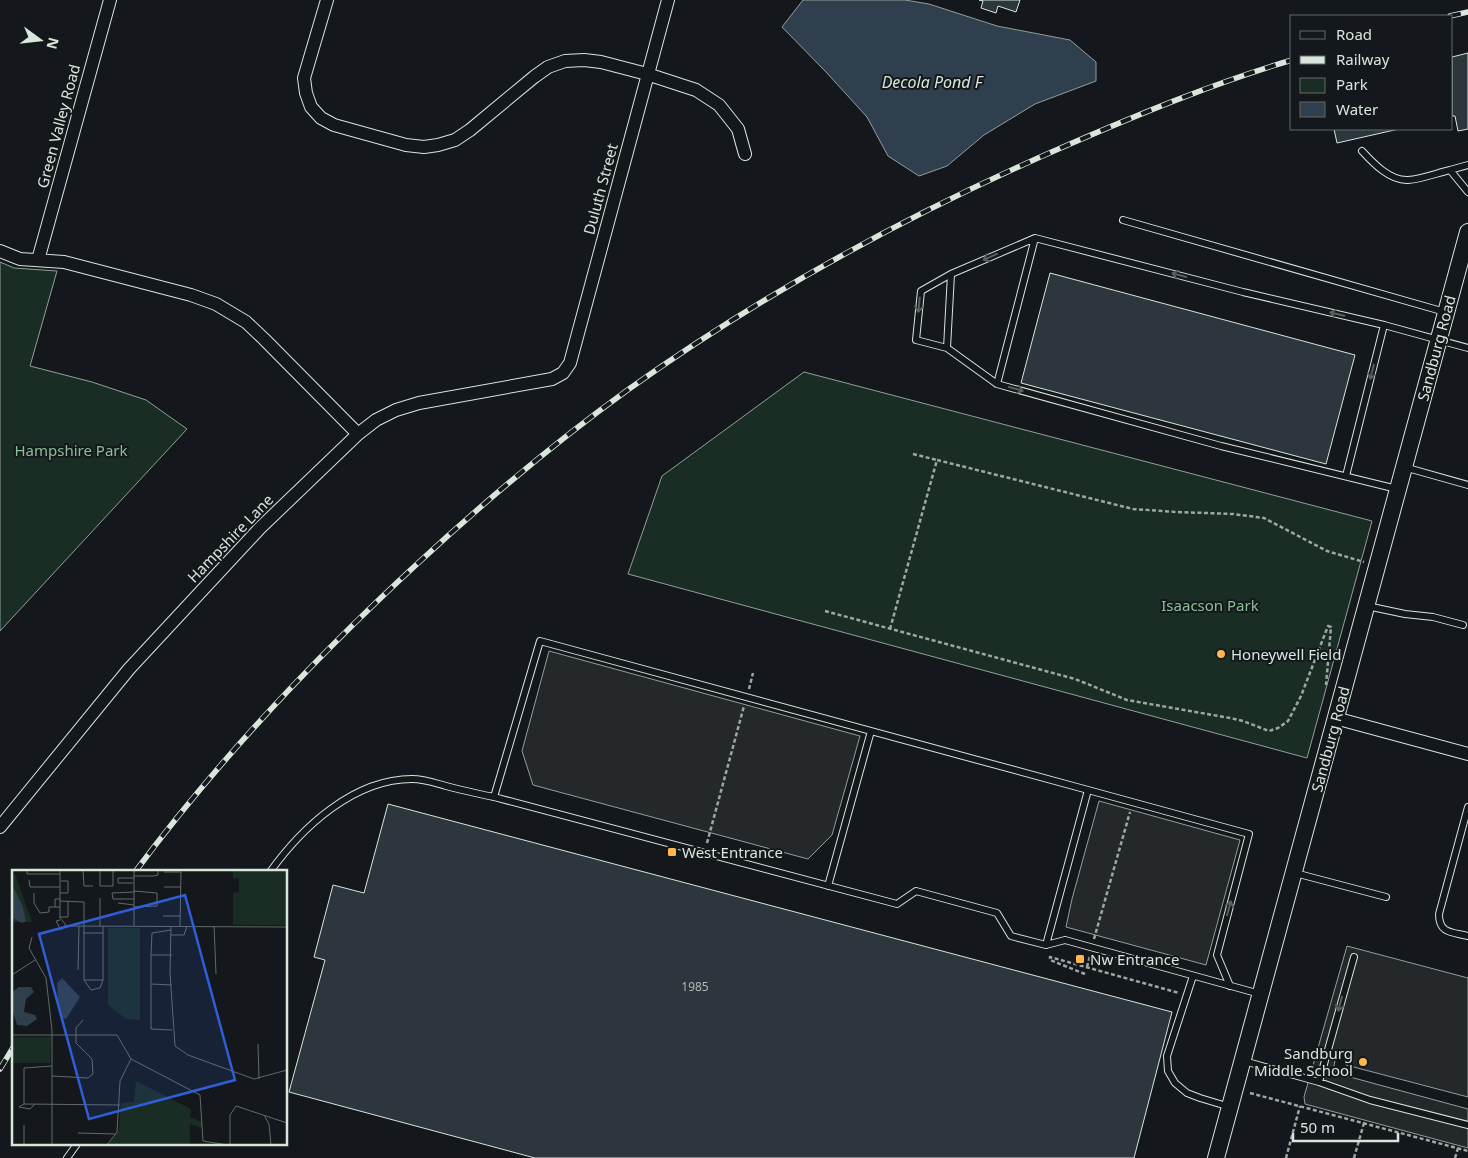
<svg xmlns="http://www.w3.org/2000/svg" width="1468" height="1158" viewBox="0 0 1468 1158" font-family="'Noto Sans',sans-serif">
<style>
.green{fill:#1a2d24;stroke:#939e99}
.parking{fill:#24282b;stroke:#939e99}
.water{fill:#2f3f4d;stroke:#939e99}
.building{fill:#2c363c;stroke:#d8e6dc}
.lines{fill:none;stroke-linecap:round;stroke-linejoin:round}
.service-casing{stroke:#d8e6dc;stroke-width:8}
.minor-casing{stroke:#d8e6dc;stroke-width:14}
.tertiary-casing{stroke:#d8e6dc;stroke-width:18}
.path{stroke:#9da8a2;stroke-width:2.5;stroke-dasharray:4 2.5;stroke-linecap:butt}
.service{stroke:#14181c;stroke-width:6}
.minor{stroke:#14181c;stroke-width:12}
.tertiary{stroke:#14181c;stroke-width:16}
.rail-casing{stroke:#d8e6dc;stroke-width:5.5}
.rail{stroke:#14181c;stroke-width:4;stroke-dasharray:11;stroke-linecap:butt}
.oneway{stroke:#59605f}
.poi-dot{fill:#ffb74d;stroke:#14181c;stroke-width:2}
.labels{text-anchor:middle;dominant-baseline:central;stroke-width:4;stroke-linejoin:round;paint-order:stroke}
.number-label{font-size:12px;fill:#adbab4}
.street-label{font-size:15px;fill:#d8e6dc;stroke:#14181c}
.park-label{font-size:15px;fill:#8ac095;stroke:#14181c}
.poi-label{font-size:15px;fill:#d8e6dc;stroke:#14181c;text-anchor:start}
.water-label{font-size:16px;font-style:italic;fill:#d8e6dc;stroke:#14181c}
.inset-road{fill:none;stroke:#626a69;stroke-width:1}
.view{fill:#305dd8;fill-opacity:0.15;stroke:#305dd8;stroke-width:2.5}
.inset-edge{fill:none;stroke:#d8e6dc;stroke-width:2.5}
</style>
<rect width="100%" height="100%" fill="#14181c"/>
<path class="green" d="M0 262 14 268 57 271 30 366 92 382 146 400 187 429 0 631Z
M804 372 1372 521 1307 758 628 574 662 476Z"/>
<path class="parking" d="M549 651 860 736 832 835 808 859 533 785 522 751Z
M1099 801 1240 840 1206 965 1066 927 1072 899Z
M1347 946 1468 978V1097L1346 1065 1348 1055 1347 1053H1344L1336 1057 1334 1065 1336 1072 1339 1074 1468 1109V1148L1305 1104 1304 1097Z"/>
<path class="water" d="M803 0H905L929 4 997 26 1070 40 1096 62V81L1035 104 984 135 947 166 919 176 888 156 867 117 826 72 782 27Z"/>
<path class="building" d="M979 0H1020L1016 12 998 6 996 13 981 8 983 1Z
M1468 53V129L1458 131 1455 116H1452V57Z
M1334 129H1399L1337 143Z
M1050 273 1355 355 1326 464 1021 383Z
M388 804 1172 1012 1134 1158H535L289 1092 325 960 314 957 333 885 364 893Z"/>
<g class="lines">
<defs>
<path id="service" d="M1362 151C1373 163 1390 181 1408 180 1422 179 1437 173 1450 170
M1468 165 1450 170 1468 192
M1123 220 1445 312
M947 348 916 340 921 291 951 274
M997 384 1035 238
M1404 467 1468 485
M1346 476 1384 325
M1397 489 1221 446 997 384 947 348 951 274 1035 238 1243 292 1384 325 1468 348
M1367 606 1405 614 1433 617 1463 625
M494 797 540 641 1088 790
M1468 807 1439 914C1439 934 1452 932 1468 936
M270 872C302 827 354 779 412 779 424 779 435 783 446 786 462 790 478 794 494 797L897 904 916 891 997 913 1011 936 1046 945 1065 940 1260 994
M1295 873 1386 897
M828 886 871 731
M1046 945 1088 790 1249 834 1217 955 1230 986
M1193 976 1167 1056 1168 1071 1175 1083 1187 1093 1200 1098 1230 1107
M1244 1061 1319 1082 1370 1100 1468 1125
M1319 1082 1354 957
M67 1158 77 1144"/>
<path id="minor" d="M327 0 304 78 306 93 311 107 321 118 334 125 406 145 424 147 438 145 455 140 470 130 534 77 548 67 565 61 584 60 601 62 647 74 696 90 719 105 738 129 745 154
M0 251 20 259 64 262 191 295 216 304 246 322 264 339 358 434
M38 260 110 0
M1335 718 1468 754
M0 827 129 669 260 528 358 434 376 420 396 410 419 403 552 379 563 373 570 363 668 0"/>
<path id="tertiary" d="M1216 1158 1468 232"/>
</defs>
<use href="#service" class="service-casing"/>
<use href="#minor" class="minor-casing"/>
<use href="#tertiary" class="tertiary-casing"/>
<path class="path" d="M913 454 937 460
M825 611 1075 679 1127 700 1230 718 1243 721 1269 731 1278 728 1288 721 1301 696 1328 626 1331 627 1326 685
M890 629 937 460 1133 509 1177 512 1233 514 1264 518 1327 551 1364 562
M749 689 753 673
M707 843 744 706
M1094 939 1130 812
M1087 967 1090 956
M1085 974 1050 960V957L1179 993
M1250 1093 1468 1151
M1286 1158 1300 1106
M1354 1158 1364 1123
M1455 1158 1458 1148"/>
<use href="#service" class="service"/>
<use href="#minor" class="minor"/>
<use href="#tertiary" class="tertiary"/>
<defs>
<path id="rail" d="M1450 16 1468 12
M135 872C218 760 315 658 417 564 484 502 554 443 629 389 764 293 911 213 1063 147 1137 115 1214 83 1292 60
M0 1069 14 1046"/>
</defs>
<use href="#rail" class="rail-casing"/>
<use href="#rail" class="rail"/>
</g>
<defs><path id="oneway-shaft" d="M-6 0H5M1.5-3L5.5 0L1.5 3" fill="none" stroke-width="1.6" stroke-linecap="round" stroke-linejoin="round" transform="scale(1.25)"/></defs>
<g class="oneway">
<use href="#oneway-shaft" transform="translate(990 257) rotate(156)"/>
<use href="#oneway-shaft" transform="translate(1179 275) rotate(-165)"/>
<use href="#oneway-shaft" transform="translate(919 305) rotate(96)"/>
<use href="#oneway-shaft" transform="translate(1337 314) rotate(-167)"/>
<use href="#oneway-shaft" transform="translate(1372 372) rotate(104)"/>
<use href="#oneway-shaft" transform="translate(1016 389) rotate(16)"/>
<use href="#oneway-shaft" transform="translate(1229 908) rotate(-75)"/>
<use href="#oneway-shaft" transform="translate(1340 1004) rotate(105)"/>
</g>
<g class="poi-dot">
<circle cx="1221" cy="654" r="5"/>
<rect x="667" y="847" width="10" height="10" rx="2.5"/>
<rect x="1075" y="954" width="10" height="10" rx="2.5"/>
<circle cx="1363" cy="1062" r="5"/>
</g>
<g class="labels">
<g class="number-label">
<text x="695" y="986">1985</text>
</g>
<g class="street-label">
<text transform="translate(58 126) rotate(-75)">Green Valley Road</text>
<text transform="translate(600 189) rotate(-75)">Duluth Street</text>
<text transform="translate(1436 348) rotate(-75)">Sandburg Road</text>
<text transform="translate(230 538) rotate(-46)">Hampshire Lane</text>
<text transform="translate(1330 739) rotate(-75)">Sandburg Road</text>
</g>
<g class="park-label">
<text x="71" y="450">Hampshire Park</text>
<text x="1210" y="605">Isaacson Park</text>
</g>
<g class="poi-label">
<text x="1231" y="654">Honeywell Field</text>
<text x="682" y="852">West Entrance</text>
<text x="1090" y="959">Nw Entrance</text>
<text x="1353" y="1053" text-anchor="end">Sandburg<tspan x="1353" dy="17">Middle School</tspan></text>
</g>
<g class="water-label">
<text x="932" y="82">Decola Pond F</text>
</g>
</g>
<g transform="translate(12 870)">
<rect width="275" height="275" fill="#14181c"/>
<path d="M221 0H275V55H221V23L227 22V9L221 8ZM0 4H3L20 52H0ZM96 58H128V150L114 149 96 135ZM0 167H39L38 193H0ZM124 211 179 239 178 247 190 252V258L178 254V275H96L107 260 109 233 122 232Z" fill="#1a2d24"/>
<path d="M0 14 11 37 14 51 10 53 1 48ZM50 108 68 127 54 149 49 147 46 132 45 113ZM7 117H19L22 122 14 129 12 142 23 145 25 149 15 156 5 155 1 142 0 122Z" fill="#2f3f4d"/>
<path class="inset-road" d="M15 0V4H48M48 0V48L55 56 275 57M71 0 72 16H81M88 0V16H101V0M122 0V56M152 2H169L168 56M122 6H141L146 5V0M17 10 18 17H48M121 13H106V8H122M152 17H169M22 23V33L28 43 37 42V37H43M48 23H56V11H49M122 29H101L100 23 122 22M48 31 72 32V110L79 120 88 118 91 110V56M106 33 122 35M48 37H43V29H48M122 37 145 36V23L122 21M151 46H168M48 47H56V31M48 50 44 51 49 60 53 55M88 56V28M159 56 158 103 163 176 176 185 242 209 275 200M202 56 204 104M159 60 140 63 139 85H160M71 63H91M159 65H172L175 56M20 67 17 78 34 108 40 160V275M139 85V159L160 160M66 100 67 56M275 100V83M0 105 23 90M72 110H91M139 114 160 115M0 165H105L119 189 188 225 191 271 216 275M246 174 247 209M40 206 76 208 81 204 80 189 64 173V158L71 150M12 234V198L40 196M23 234 18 239 7 237 12 234 108 235M252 245 257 254 259 275M66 263 104 264M12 275V255M95 275 105 262 108 211 119 189M218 275V245L224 236 275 253"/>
<path class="view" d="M173 25 223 210 77 249 27 64Z"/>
<rect width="275" height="275" class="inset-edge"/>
</g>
<rect x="1290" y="15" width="162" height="115" fill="#14181c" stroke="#626a69"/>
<rect x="1300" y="31" width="25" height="8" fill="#14181c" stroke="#626a69"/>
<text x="1336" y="40" font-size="15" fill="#d8e6dc">Road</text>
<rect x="1300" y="56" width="25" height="8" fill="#d8e6dc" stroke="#626a69"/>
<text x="1336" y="65" font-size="15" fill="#d8e6dc">Railway</text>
<rect x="1300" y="78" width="25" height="15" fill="#1a2d24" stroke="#626a69"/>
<text x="1336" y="90" font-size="15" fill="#d8e6dc">Park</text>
<rect x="1300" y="102" width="25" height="15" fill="#2f3f4d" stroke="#626a69"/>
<text x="1336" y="115" font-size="15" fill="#d8e6dc">Water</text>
<g transform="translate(40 40) rotate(105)" stroke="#14181c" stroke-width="4" paint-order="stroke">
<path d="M0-4L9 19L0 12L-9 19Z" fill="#d8e6dc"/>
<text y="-8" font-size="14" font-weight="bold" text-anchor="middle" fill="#d8e6dc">N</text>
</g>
<path d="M1293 1133v8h105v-8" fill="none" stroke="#d8e6dc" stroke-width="2.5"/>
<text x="1300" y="1133" font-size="15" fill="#d8e6dc" stroke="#14181c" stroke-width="4" paint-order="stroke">50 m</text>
</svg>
